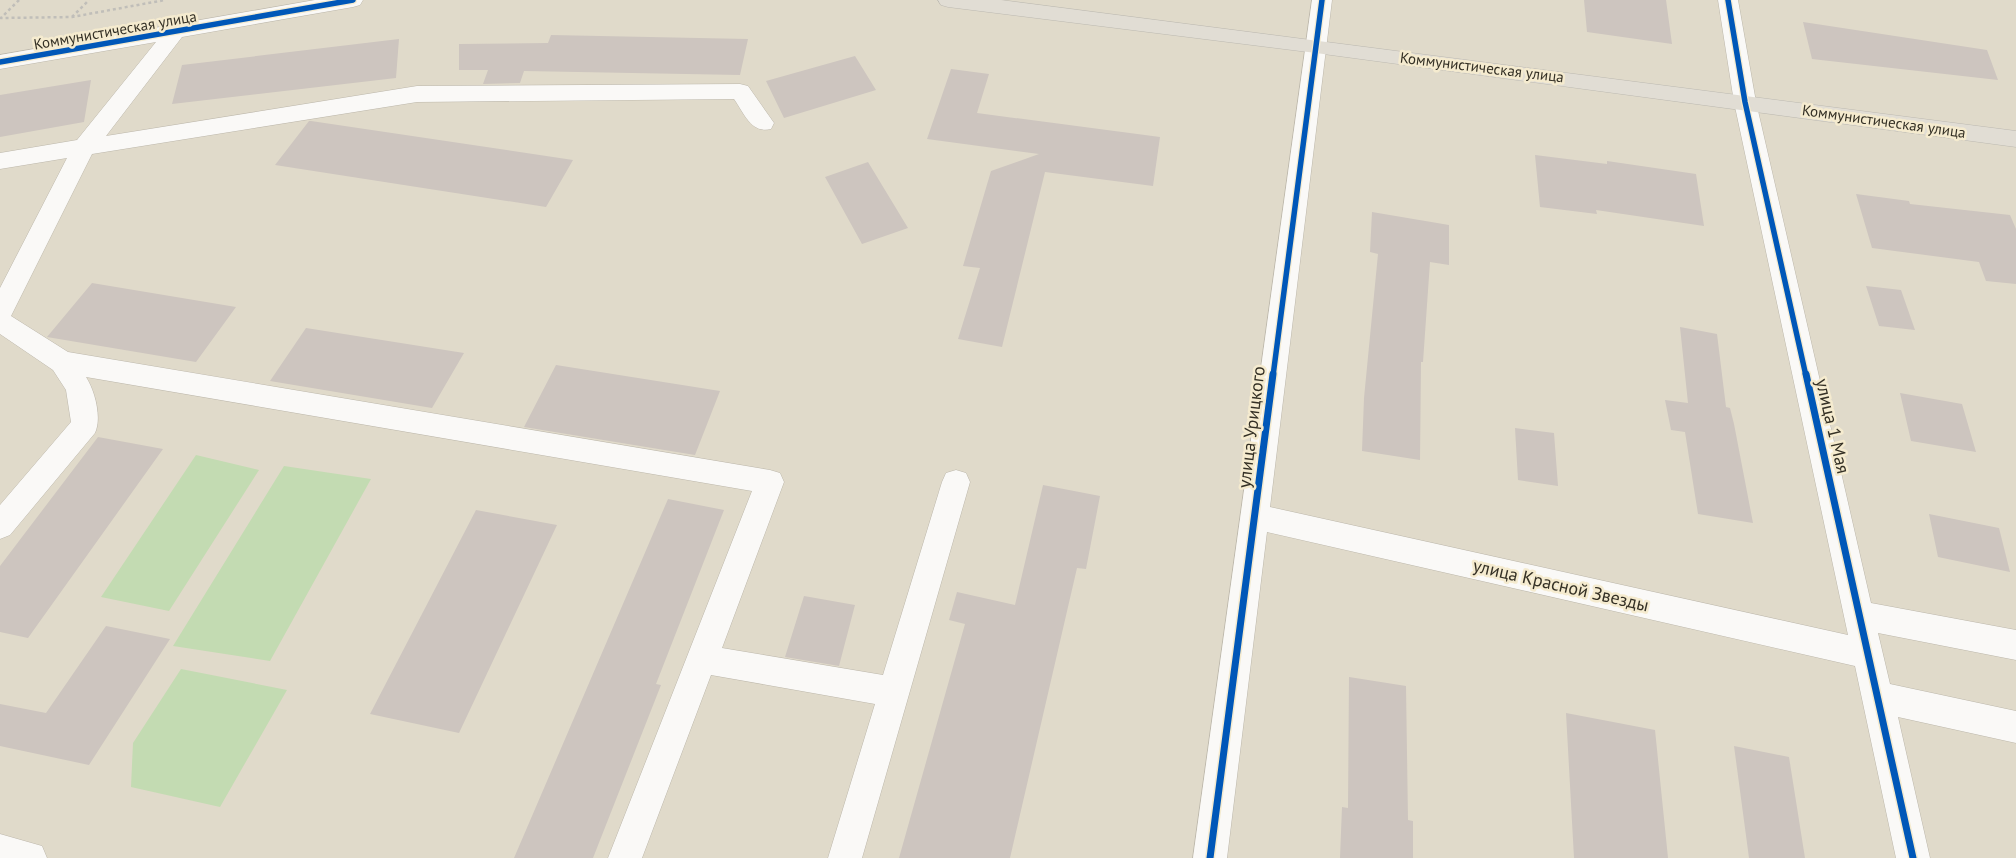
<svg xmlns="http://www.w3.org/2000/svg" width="2016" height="858" viewBox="0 0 2016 858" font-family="'PT Sans',sans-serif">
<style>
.green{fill:#c3dbb2}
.building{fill:#cdc5bf}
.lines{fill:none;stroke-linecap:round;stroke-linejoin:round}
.minor-casing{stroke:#bcb7ab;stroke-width:1}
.major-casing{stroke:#bcb9b1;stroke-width:1}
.path{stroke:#c0beb9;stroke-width:2.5;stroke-dasharray:3 3;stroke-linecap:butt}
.minor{fill:#faf9f7;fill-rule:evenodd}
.major{fill:#e1ddd4;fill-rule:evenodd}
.cycleway-far1-casing{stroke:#f5ebcf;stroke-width:8}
.cycleway-casing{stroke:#f5ebcf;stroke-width:10}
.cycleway-far1{stroke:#0057b8;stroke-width:5.5}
.cycleway{stroke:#0057b8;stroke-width:7}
.labels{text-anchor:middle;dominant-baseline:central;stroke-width:5;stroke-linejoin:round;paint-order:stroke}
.far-street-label{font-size:15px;fill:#343025;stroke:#f5ebcf}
.street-label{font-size:18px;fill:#343025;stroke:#f5ebcf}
</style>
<rect width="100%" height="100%" fill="#e0daca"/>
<path class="green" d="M196 455 259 470 169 611 101 597Z
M284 466 371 479 270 661 173 646Z
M181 669 287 690 220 807 131 787 133 743Z"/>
<path class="building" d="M1584 0H1666L1672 44 1587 32Z
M1803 22 1987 50 1998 80 1812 59Z
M551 35 748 39 740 75 524 71 520 83 483 84 488 70H459V44L548 43Z
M399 39 396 78 172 104 182 65Z
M855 56 876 90 784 118 766 81Z
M951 69 989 74 977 113 1160 137 1153 186 1045 172 1002 347 958 339 980 268 963 266 991 171 1039 154 927 139Z
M91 80 84 122 0 137V95Z
M309 121H311L573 160 546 207 275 165Z
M1535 155 1607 164V161L1696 174 1704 226 1596 210 1597 214 1540 207Z
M868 162 908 228 862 244 825 177Z
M1856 194 1909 201 1910 204 2010 215 2016 229V284L1986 281 1979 262 1872 248Z
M1372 212 1449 225V265L1430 262 1423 362H1421L1420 460 1362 451 1364 398 1378 254 1370 252Z
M92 283 236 307 196 362 47 337Z
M1866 286 1901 290 1915 330 1879 326Z
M1680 327 1717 334 1726 407 1730 408 1734 424 1753 523 1698 514 1685 432 1671 430 1665 400 1688 403Z
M306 328 464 353 432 408 270 381Z
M556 365 720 391 695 455 524 427Z
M1900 393 1962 404 1976 452 1911 441Z
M1515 428 1554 433 1558 486 1518 480Z
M98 437 163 449 28 638 0 632V566Z
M1043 485 1100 496 1086 569 1077 568 1010 858H899L965 624 949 620 957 592 1015 605Z
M668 499 724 510 656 684 661 685 593 858H514Z
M476 510 557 525 459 733 370 714Z
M1929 514 1999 528 2010 572 1938 557Z
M804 596 855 605 839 666 785 657Z
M106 626 170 639 89 765 0 746V704L46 713Z
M1349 677 1406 686 1408 820 1413 821V858H1340L1342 807 1348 808Z
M1566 713 1655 730 1668 858H1574Z
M1734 746 1789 757 1805 858H1749Z"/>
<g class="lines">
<defs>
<path id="minor" d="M315 0H363L360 5 353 7 182 37 106 136 417 86 740 84 748 86 774 123 771 129C751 134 744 113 734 99L417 102 92 154 11 316 68 352 770 470 780 473 784 482 722 648 883 675 942 482 946 473 956 470 966 473 970 482 862 858H828L875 704 711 675 642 858H608L752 491 86 377C95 391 102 418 95 433L10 535 0 539V505L71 422 66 390 53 370 0 334V288L67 158 0 169V153L77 140 156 42 0 69V55Z
M1312 0H1332L1270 507 1848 635 1734 102 1718 0H1738L1756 102 1871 603 2016 630V660L1878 633 1890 684 2016 711V743L1898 717 1930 858H1896L1855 666 1267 532 1227 858H1193Z
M0 834 42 846 47 858H0Z"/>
<path id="major" d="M938 0H1001L2016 131V147L1316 53 948 7 941 5Z"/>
</defs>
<use href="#minor" class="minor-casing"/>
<use href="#major" class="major-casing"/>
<path class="path" d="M19 0 1 18 72 17 165 0
M72 17 89 0"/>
<use href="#minor" class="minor"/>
<use href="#major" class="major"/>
<defs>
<path id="cycleway-far1" d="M1728 0 1745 102 1806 376
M0 62 353 0
M1273 376 1322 0"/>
<path id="cycleway" d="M1806 374 1913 858
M1210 858 1273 374"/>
</defs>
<use href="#cycleway-far1" class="cycleway-far1-casing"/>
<use href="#cycleway" class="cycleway-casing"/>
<use href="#cycleway-far1" class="cycleway-far1"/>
<use href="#cycleway" class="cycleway"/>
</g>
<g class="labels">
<g class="far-street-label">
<text transform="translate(115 30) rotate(-10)">Коммунистическая улица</text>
<text transform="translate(1482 67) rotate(7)">Коммунистическая улица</text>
<text transform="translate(1884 121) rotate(8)">Коммунистическая улица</text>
</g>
<g class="street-label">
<text transform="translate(1833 426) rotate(77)">улица 1 Мая</text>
<text transform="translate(1251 427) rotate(-83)">улица Урицкого</text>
<text transform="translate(1561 585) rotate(13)">улица Красной Звезды</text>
</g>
</g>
</svg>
